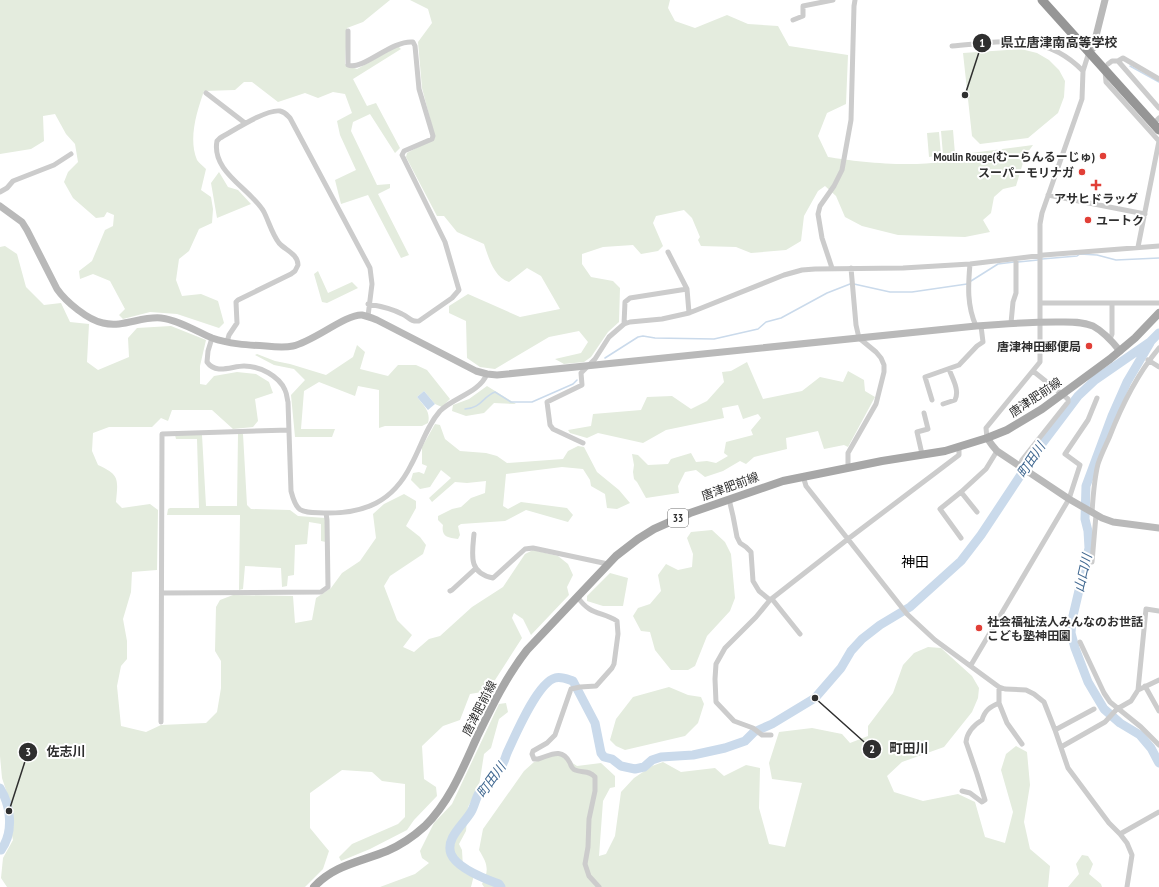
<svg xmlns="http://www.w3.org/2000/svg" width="1159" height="887" viewBox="0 0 1159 887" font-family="'PT Sans Narrow','Noto Sans JP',sans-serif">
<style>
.green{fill:#e4ecde}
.water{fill:#cadaeb}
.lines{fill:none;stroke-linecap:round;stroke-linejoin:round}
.stream{stroke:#cadaeb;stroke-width:1.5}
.river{stroke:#cadaeb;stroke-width:9}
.street{stroke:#ccc;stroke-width:5}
.secondary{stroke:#b9b9b9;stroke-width:7}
.primary{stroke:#a7a7a7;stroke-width:8}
.highway{stroke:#969696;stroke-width:9}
.poi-dot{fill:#e13f37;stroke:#fff;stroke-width:1.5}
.labels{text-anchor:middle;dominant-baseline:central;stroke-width:4;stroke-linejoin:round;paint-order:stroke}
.shield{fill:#fff;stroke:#6d6d6d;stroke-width:1}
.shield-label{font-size:11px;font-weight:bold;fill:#2f2f2f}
.poi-label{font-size:12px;font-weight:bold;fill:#2f2f2f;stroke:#fff;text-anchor:end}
.street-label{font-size:12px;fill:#2f2f2f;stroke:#fff}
.water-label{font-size:13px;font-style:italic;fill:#3f6790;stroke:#fff}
.quarter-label{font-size:14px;fill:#000;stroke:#fff}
.leader{fill:none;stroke:#2f2f2f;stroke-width:1.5}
.callout-dot{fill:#2f2f2f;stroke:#fff;stroke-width:1.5}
.mark-label{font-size:12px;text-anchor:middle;font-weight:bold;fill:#fff}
.callout-label{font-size:13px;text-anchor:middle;font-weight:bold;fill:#2f2f2f;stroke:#fff;stroke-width:4;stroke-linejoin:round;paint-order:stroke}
</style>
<rect width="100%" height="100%" fill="#fff"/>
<path class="green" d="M0 0H390L363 22 347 28 345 64 357 69 398 46 401 49 353 79 367 106 376 103 400 148 395 153 370 114 353 122 351 131 377 185 390 184V188L378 194 409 255 401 258 368 195 341 204 335 180 356 170 340 135 337 121 352 113 345 94 333 92 318 98 305 93 278 102 252 82H244L235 90 204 91C197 111 188 139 197 160 199 163 203 166 206 169L201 190 211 197 213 209 212 223 199 229 189 251 179 259 176 280 182 296 201 294 218 301 224 323 219 328 177 314 150 312 123 319 119 315 125 309 110 281 93 274 80 279 79 271 92 261 105 230 113 226 114 215 107 212 104 217 96 218 73 198 64 182 68 172 78 162 75 144 66 134 55 114 43 116 44 141 31 149 0 154Z
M410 0H670L668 8 675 21 695 28 727 15 748 24 778 26 789 46 848 55 846 104 827 113 818 136 828 157C863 163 940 171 971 153L1033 145 1025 156 1016 186 1003 189 994 197 991 213 983 220 990 232 965 237 898 235 862 226 845 217 836 196 825 186 818 191 804 216 801 241 786 250 751 253 736 247 701 246 698 240 700 237 692 218 684 210 656 216 653 223 663 246 658 251 641 254 633 245 603 247 582 254V264L591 277 613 281 620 288 619 322 608 332 591 357 584 362 564 364 555 359 581 353 588 342 579 331 549 337 495 369 480 367 467 358 466 321 449 313V306L468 294 520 317 560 309 541 276 527 268 509 282C494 277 489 259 484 244L457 232 444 216H437L406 157 407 153 435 138 422 88 418 42 432 23 428 9Z
M1021 49 1037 53 1049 60 1059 70 1065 81 1064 97 1058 113 1028 138 980 144 972 136 963 53Z
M953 130 955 154 943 155 941 131Z
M939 132 941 155 929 157 927 133Z
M219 172 228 187 238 190 251 204 217 218 211 183Z
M5 246 17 254 26 287 44 305 61 303 70 322 89 324 87 362 98 370 129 357 128 338 137 328 171 326 206 340 200 366V384L206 385 214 376 237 372 256 374 269 382 273 393 255 399 258 421 253 427 233 429 212 410H172L168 421 161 418 152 427H109L93 433 92 451 98 465C120 475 118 479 116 502L122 508 150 504 158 510 157 570 132 572 131 592 123 619 127 641V659L121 666 117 686 121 726 146 732 161 725 206 723 217 712 221 688V661L215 651 216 607 220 600 233 595 293 596 295 623 312 620 316 598 331 588 342 573 360 561 376 538 373 514 384 504 404 494 416 501V508L406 526 420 537 426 545 423 554 390 576 384 586 397 620 412 635 403 647 414 652 429 639 440 636 472 607 503 587 525 554 533 550 558 556 568 564 573 575 567 587 569 595 531 635 523 619 514 613 512 618 522 638 488 691 470 694 460 720 443 726 422 746 424 779 436 787 437 796 414 820 407 830 370 849 341 861 339 857 352 844 398 824 405 817V784L382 781 372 772 342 770 310 793V828L329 851 323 869 305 887H7L1 878 3 858 13 840 7 813 8 796 2 778 0 756V247Z
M318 271 328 293 352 282 358 288 327 303 322 302 314 274Z
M357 345 365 352 360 369 388 376 398 365H416L427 370 450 399 442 407 435 404 424 391 417 397C424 406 431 412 428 423L422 426H385L379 428V390L358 386 355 396 319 382 304 391 301 429H335L332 437H295L291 395 305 380 294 369 274 365 255 355 257 354 275 361 290 364 326 375 353 357Z
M747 362 763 399 802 391 820 377 843 382 848 371 864 380 865 391 875 397 848 447 844 445 824 449 818 431 786 438 787 449 754 457 746 464 740 461 723 471 705 477 696 470 685 472 678 486 679 493 646 498 637 482 634 479 633 472 634 465 632 454 638 455 648 465 668 464 671 459 691 453 696 462 707 461 716 463 728 456 724 453 726 442 753 435 751 430 761 418 758 414 743 419 738 405 722 408 724 418 666 430 643 443 598 433 587 438 570 433 568 430 591 426 593 414 641 410 647 397 672 396 691 409 707 401 724 382 722 372 731 371Z
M487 386 516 404 494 403 484 413 466 416 452 411 453 405 469 399Z
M435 424 440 425 445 439 460 451 486 453 497 456 507 463 563 459 568 451 578 446 584 447 597 472 619 490 630 503 617 509 607 508 605 494 591 486 590 480 583 469 562 467 506 474 503 506 508 509 521 502 567 508 573 515 568 522 526 510 505 521 461 524 458 526 460 535 458 539C447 538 441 536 443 525L438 520V516L452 509 461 507 471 498 485 493 486 481 467 483 455 482 432 502 429 498 451 478 441 470 430 487 420 489 411 480 413 473 419 472 424 474 427 466 422 464V447Z
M238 434H243L247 505 251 509 290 510 298 516 325 518 326 542 321 541V524L309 522 307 544 295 545 294 575 288 576 287 586 282 587 281 568 245 566 243 589 239 590 240 515H167L168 509 170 508H199L197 439H176L175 435H202L206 506H237Z
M712 530 725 542 731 554 735 598 730 611 707 636 695 666 688 670H671L655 650 650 632 641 631 633 616 638 608 650 604 661 591 658 575 666 564 678 570 692 567 693 554 687 538 691 532Z
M610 573 628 578 623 606H603L587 601V596Z
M928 647 941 648 972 676 979 688 978 698 972 712 944 747 902 762 887 776 894 792 923 801 958 794 975 802 985 837 1005 843 1013 812 1001 770 1006 754 1016 746 1027 752 1030 785 1024 822 1030 849 1050 866 1048 887H484L482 884C490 870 487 863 479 850L483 829 524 771 534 762 559 754 577 766 601 763 615 776V787L610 788 603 801 599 856 606 854 615 836 621 792 634 778 652 766 663 762 681 772 715 768 724 776 746 765 760 768 759 808 769 844 785 847 802 783 772 779 769 763 779 732 812 728 842 734 850 743 868 736V726L893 693 903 665 914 653Z
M669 687 688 695 701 697 704 704 698 723 685 736 625 750 616 746 610 740 616 719 633 697Z
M506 703 508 712 499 719 491 748 484 754 479 786 468 807 466 831 459 844 462 850 463 868 474 875 471 887H380L415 874 429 863 422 858 420 851 434 823 452 804 499 704Z
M1082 855 1088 856 1093 864 1089 874 1101 884 1102 887H1068L1079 874 1076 864Z"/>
<path class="water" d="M424 391 435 404 428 410 417 397Z"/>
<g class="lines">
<path class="stream" d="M1130 66 1159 82
M1042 259 1077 256 1080 254 1097 255 1116 260 1159 258
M1018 262 1038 260
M971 281 998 264 1014 262
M854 284 890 292H912L967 284
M605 358 638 337 643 336 655 338 714 339 758 329 766 322 781 318 827 293 850 284
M465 409C482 408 482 397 495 392L511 402H532L573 384 577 380"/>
<path class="river" d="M1150 343 1127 382 1112 416 1086 486 1085 519 1088 531 1089 548 1072 620 1071 633 1075 648 1088 682 1104 709 1120 723 1140 735 1151 748 1159 763
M0 788C11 806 14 832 1 850
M501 887 499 884C485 879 457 868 451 854 445 838 464 824 471 812 475 805 476 796 481 790 487 782 496 776 501 767 504 763 505 758 507 753 515 736 537 683 555 678 561 676 567 679 573 681L595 723 601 753 604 757 612 759 621 766 635 769 644 767 652 760 661 757 693 755 725 748 745 741 754 732 772 724 815 698 841 668 851 651 862 639 880 625 910 607 961 561 981 535 1038 449 1078 396 1095 380 1150 342 1159 333"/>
<path class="street" d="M793 20 803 16V6L833 0
M348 31V65C363 71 391 40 413 42L415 46 419 89 433 136 432 139 404 151 402 155 445 242 459 290 452 298 419 321C410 322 409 317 402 314 391 308 380 306 368 304
M952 46C1002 42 1044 31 1083 71
M1118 61 1159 108
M1108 64 1112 61H1118L1123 58 1159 79
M1105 71 1106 82 1159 141
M206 93 245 123
M1157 120 1159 118
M0 192 7 188 13 181 54 165 71 154
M1048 195 1145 214
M1138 247 1159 141
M668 252 687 289 689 313
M970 264C968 286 967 306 976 326
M832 268 822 238 818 214 820 206 834 186 842 170 851 120 854 6 855 0
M1040 303H1159
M1011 323 1013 302 1016 293V259
M624 324 625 302 630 298 687 289
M212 338 208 351 207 362C216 375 232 366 244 366 260 366 279 376 285 390 287 394 287 399 288 402L291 491C297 514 301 512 324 513 364 514 393 502 411 465 421 447 426 427 440 411 454 397 479 393 487 374
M1110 339 1112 334V303
M227 342 229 335 237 323 236 302 238 300 291 274 295 271 298 265C298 254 285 250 279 243 272 234 269 222 264 212 251 189 211 172 217 141L220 138C233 131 266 109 280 111 285 112 287 115 290 118L370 268 372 284 368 316
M1148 360 1159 367
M932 400 925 377 959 365 977 346 983 342 981 326
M943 404 955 400C960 390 952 378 949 369
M987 438 986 428 1040 362V224L1042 213 1082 99 1083 71 1089 52
M583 443 553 429 550 425 547 402 582 385 581 373 595 359 609 337 624 324 630 322 662 319 689 313 784 275 802 270 815 269 903 268 970 264 1044 255 1159 246
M922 454 917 432 928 429 924 413
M1020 465 1022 460 1068 402V399L1033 371
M848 467V453L876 404 884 372V365L881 358 876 352 859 338 856 325 851 268
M803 476 806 486 907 614 935 640 999 687 1005 689 1026 690 1034 694 1044 702 1055 730 1068 768 1109 823 1120 834 1127 843 1132 855 1127 887
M961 492 977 512
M729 499 733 516 737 537 740 543 746 547 751 552 753 581 759 591 770 600
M1092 513C1093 496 1094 480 1098 464 1101 455 1105 447 1109 438 1121 407 1137 374 1159 348
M474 534C472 555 468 573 493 578L525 549 533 548 608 564
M961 538 940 509 961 492 986 469 997 451
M1092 562 1096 515
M450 591 452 590 475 569
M162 593 321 592 328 587 327 520 326 513
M577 596C590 616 601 611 617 621L618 634 614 664 612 668 596 686 580 687 571 689 555 735 547 743 533 751 532 754 534 759H538C551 755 562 747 570 763 571 766 572 769 575 770 583 773 589 770 595 777V791L589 819 588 847 585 864 589 876 599 887
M772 599 800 634
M1080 642 1104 693 1110 702 1141 727 1159 745
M971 665 1069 499 1080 465 1065 454 1088 420 1097 398
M1145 686 1159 711
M1138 690 1146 609 1159 611
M999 703 1007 723 1022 744
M161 722 162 434 289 430
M1055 730 1094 709
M771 735H762L753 728 734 721 716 702 715 679 716 664 725 648 756 617 770 600 848 539 959 455V447
M1061 747 1105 722 1117 709 1131 701 1138 690 1159 680
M962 791 970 793 982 802 985 800 977 774 966 742C967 732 974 725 982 720 985 710 990 707 999 703V687
M1120 834 1159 812"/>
<path class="secondary" d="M1089 52 1093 48 1105 0
M0 206 22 222 27 230 57 289C66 302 88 320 103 323 123 328 141 316 161 318 178 320 196 331 212 338 229 344 247 345 266 346 275 347 284 348 293 346 313 342 346 314 362 315 367 316 372 318 377 320L476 371 487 374 497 375 976 326C1002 324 1029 322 1056 322 1068 322 1081 321 1093 326 1104 332 1112 341 1120 351
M987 438 992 445 997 451 1069 499 1102 518 1113 522 1159 528"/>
<path class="primary" d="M314 887C334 865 360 862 387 851 401 845 414 836 425 826 450 801 463 768 477 737 492 706 506 677 527 650L616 556 638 539 654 529 690 513 783 481 882 461 945 451 987 438 1007 430 1042 409 1110 359 1135 338 1159 313"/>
<path class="highway" d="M1042 0 1159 130"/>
</g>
<g class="poi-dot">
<circle cx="1103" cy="156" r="4"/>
<circle cx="1082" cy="172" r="4"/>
<path d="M1094 179h4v4h4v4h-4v4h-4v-4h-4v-4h4z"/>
<circle cx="1088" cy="220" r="4"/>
<circle cx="1089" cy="346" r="4"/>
<circle cx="979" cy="628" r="4"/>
</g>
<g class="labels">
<rect class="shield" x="668" y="509" width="20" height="18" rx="3"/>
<g class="shield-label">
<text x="678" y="518">33</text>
</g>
<g class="poi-label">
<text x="1095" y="156">Moulin Rouge(むーらんるーじゅ)</text>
<text x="1074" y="172">スーパーモリナガ</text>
<text x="1096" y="198" text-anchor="middle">アサヒドラッグ</text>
<text x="1096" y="220" text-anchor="start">ユートク</text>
<text x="1081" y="346">唐津神田郵便局</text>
<text x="987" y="621" text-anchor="start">社会福祉法人みんなのお世話<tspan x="987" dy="14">こども塾神田園</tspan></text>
</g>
<g class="street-label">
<text transform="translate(1035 397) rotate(-34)">唐津肥前線</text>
<text transform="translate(730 486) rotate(-20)">唐津肥前線</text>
<text transform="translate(479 708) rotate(-63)">唐津肥前線</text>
</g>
<g class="water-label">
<text transform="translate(1031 460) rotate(-56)">町田川</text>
<text transform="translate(1083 573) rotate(-77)">山口川</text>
<text transform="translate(491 780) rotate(-54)">町田川</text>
</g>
<g class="quarter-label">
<text x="915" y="562">神田</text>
</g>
</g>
<path class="leader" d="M965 95L982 43M815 698L872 749M9 811L28 752"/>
<g class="callout-dot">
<circle cx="965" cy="95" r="4"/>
<circle cx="815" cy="698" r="4"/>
<circle cx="9" cy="811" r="4"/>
<circle cx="982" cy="43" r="10"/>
<circle cx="872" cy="749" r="10"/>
<circle cx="28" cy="752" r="10"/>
</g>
<g class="mark-label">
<text x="982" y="47">1</text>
<text x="872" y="753">2</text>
<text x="28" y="756">3</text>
</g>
<g class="callout-label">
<text x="1059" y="47">県立唐津南高等学校</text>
<text x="909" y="753">町田川</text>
<text x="66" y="756">佐志川</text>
</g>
</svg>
